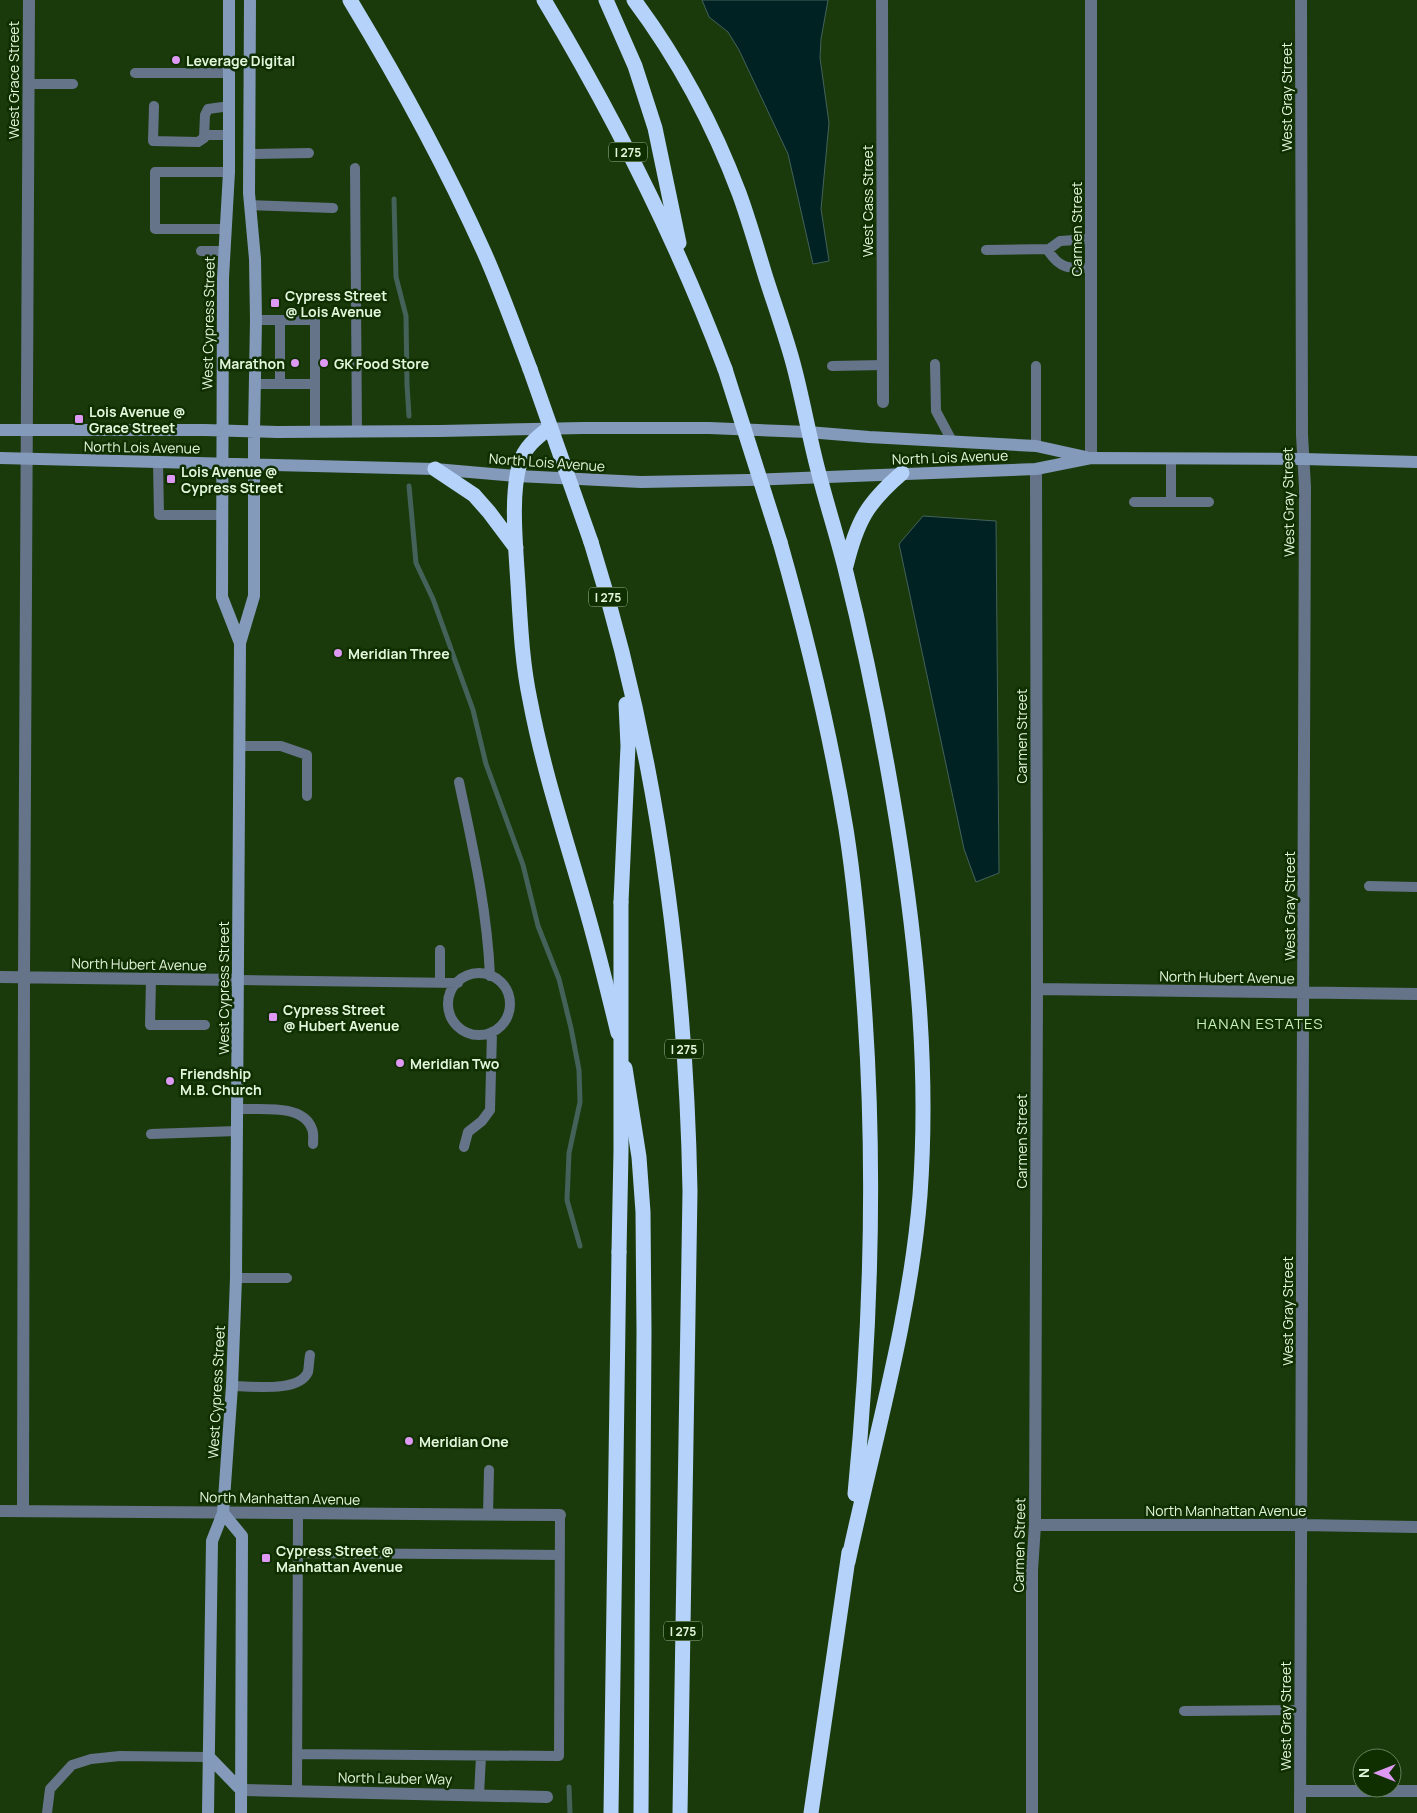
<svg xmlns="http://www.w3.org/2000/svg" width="1417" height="1813" viewBox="0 0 1417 1813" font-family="Manrope,sans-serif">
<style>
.water{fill:#012223;stroke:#44625a}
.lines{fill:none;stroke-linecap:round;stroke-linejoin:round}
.stream{stroke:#44625a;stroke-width:5}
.lane{stroke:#667489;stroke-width:10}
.street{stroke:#667489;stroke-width:12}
.secondary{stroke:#849abb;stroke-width:12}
.highway{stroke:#b5d2fa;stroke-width:15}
.highway-bridge{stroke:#b5d2fa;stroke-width:15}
.poi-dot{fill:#dd99f3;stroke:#102f01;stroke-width:2}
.labels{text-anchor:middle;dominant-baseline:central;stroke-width:5;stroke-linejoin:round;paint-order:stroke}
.shield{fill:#102f01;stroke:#a3ba9a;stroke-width:1}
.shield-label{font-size:12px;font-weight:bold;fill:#e2f6dc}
.poi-label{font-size:14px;font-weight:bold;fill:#e2f6dc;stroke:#102f01;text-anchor:start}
.street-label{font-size:14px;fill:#e2f6dc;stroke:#102f01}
.neighbourhood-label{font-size:15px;letter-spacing:1px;fill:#c9efbb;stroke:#102f01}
</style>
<rect width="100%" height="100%" fill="#1a3a0c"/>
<path class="water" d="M702 0H828L821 39 820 58 829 123 821 209 829 261 813 264 788 154 739 50 728 32 709 17Z
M923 516 996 521 999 873 976 882 964 849 899 544Z"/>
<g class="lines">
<path class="stream" d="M394 199 396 277 406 316 407 385 409 416
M409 486 416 563 433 599 473 710 486 764 523 865 538 926 559 979 571 1028 579 1070 580 1102 569 1153 567 1200 580 1246
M569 1787 570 1813"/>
<path class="lane" d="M135 73H230
M28 84H73
M154 106 153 141 198 142 204 138 205 115 208 109 230 106
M205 135H230
M249 154 309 153
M355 168 357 432
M250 205 333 208
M225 229H155V172H229
M1049 249V252C1061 270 1071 268 1091 268
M986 250 1049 249 1060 241 1091 239
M201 251H224
M256 320H315V431
M280 320V384
M935 364 936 411 952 441
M832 366 883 365
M256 384H315
M1036 446V366
M158 462 159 515H222
M1134 502H1209
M1171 502V458
M241 746H281L307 755V796
M459 782C473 848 487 908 490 976
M1369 886 1417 887
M448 1004a31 31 0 1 1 62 0a31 31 0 1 1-62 0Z
M151 979 150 1025H205
M238 980 458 983
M440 982V950
M237 1109C259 1110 303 1103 312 1129 314 1133 313 1140 313 1144
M151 1134 237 1131
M464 1147 468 1132 482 1121 490 1110 492 1032
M236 1278H287
M232 1386C251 1386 299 1393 308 1372 309 1367 309 1360 310 1355
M488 1515 489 1470
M298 1553 560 1555
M1184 1711 1300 1710
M297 1754 559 1756 560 1515
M297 1791 298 1513
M479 1795 481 1756
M47 1813 50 1789 72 1765 91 1759 120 1756 209 1757"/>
<path class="street" d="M882 0 883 402
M1091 0V458
M0 977 238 980
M1037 989 1417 994
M0 1511 560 1515
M23 1511 24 977 29 0
M1035 1525H1301L1417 1527
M241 1790 547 1797
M1300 1791H1417
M1032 1813V1570L1035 1525 1037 989 1036 469
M1300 1813 1305 487 1302 435 1301 0"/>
<path class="secondary" d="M229 0V172L223 278 222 597 240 643
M0 430H205L277 432 440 431 583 428H709L808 432 869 437 1036 446 1086 457
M0 458 435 469 517 476 641 482 748 480 1036 469 1091 458 1303 459 1417 462
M223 1513 242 1536 241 1813
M209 1757 241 1790
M208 1813 212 1541 223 1513 232 1386 236 1278 240 643 254 596V432L256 320 255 259 249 193 250 0"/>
<path class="highway" d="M350 0C399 81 445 165 484 252 501 290 515 330 530 369
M544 0C614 117 677 241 725 369
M606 0 635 66 655 128 679 243
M634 0C678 59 713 124 739 193 749 220 757 249 766 278 775 306 785 334 793 363 803 400 809 437 819 474 827 505 837 536 845 568 866 652 883 737 897 823 917 947 929 1069 920 1195 910 1320 874 1440 848 1562
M548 429C536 438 524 448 520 463 511 492 515 538 517 569 520 612 521 658 530 700 545 780 572 856 593 934 602 967 610 1000 618 1033
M435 469 474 495 489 512 516 548
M591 542C657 752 686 971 690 1191L680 1813
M780 542C807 637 830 732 846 829 855 886 860 945 864 1002 876 1166 871 1331 855 1494
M846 566C857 521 867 503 902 473
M621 902 628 746 626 704
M625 1068 639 1157 643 1212 644 1331 641 1813
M611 1813 619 1252
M811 1813 849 1552"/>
<path class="highway-bridge" d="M530 369 591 542
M725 369 780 542
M619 1252 621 1151V902"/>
</g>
<g class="poi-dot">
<circle cx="176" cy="60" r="5"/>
<rect x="270" y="298" width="10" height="10" rx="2.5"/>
<circle cx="295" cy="363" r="5"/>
<circle cx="324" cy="363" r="5"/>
<rect x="74" y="414" width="10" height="10" rx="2.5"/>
<rect x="166" y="474" width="10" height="10" rx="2.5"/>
<circle cx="338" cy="653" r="5"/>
<rect x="268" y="1012" width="10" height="10" rx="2.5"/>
<circle cx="400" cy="1063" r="5"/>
<circle cx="170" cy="1081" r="5"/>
<circle cx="409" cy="1441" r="5"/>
<rect x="261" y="1553" width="10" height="10" rx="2.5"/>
</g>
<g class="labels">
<g class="shield">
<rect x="609" y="142.5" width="38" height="19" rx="4"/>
<rect x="589" y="587.5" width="38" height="19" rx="4"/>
<rect x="665" y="1039.5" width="38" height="19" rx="4"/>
<rect x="664" y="1621.5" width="38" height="19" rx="4"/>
</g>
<g class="shield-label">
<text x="628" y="152">I 275</text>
<text x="608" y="597">I 275</text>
<text x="684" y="1049">I 275</text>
<text x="683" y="1631">I 275</text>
</g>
<g class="poi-label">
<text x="186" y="60">Leverage Digital</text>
<text x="285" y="295">Cypress Street<tspan x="285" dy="16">@ Lois Avenue</tspan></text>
<text x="285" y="363" text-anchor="end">Marathon</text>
<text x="334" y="363">GK Food Store</text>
<text x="89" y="411">Lois Avenue @<tspan x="89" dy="16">Grace Street</tspan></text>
<text x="181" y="471">Lois Avenue @<tspan x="181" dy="16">Cypress Street</tspan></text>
<text x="348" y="653">Meridian Three</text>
<text x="283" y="1009">Cypress Street<tspan x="283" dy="16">@ Hubert Avenue</tspan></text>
<text x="410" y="1063">Meridian Two</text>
<text x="180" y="1073">Friendship<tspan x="180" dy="16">M.B. Church</tspan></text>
<text x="419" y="1441">Meridian One</text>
<text x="276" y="1550">Cypress Street @<tspan x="276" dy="16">Manhattan Avenue</tspan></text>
</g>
<g class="street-label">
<text transform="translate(13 80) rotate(-90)">West Grace Street</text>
<text transform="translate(1286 97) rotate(-90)">West Gray Street</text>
<text transform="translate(867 201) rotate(-90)">West Cass Street</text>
<text transform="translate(1076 229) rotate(-90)">Carmen Street</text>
<text transform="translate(208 323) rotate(-89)">West Cypress Street</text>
<text transform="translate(142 447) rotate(1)">North Lois Avenue</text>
<text transform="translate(950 457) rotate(-2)">North Lois Avenue</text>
<text transform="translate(547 462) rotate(4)">North Lois Avenue</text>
<text transform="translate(1288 502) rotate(-91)">West Gray Street</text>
<text transform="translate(1021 736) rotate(-90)">Carmen Street</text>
<text transform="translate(1289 906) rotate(-90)">West Gray Street</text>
<text transform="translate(139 964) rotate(1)">North Hubert Avenue</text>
<text transform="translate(1227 977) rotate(1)">North Hubert Avenue</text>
<text transform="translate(223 988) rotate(-90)">West Cypress Street</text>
<text transform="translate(1021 1141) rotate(-90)">Carmen Street</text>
<text transform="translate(1287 1311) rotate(-90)">West Gray Street</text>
<text transform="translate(216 1392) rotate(-87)">West Cypress Street</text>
<text transform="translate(280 1498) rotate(1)">North Manhattan Avenue</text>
<text x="1226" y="1510">North Manhattan Avenue</text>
<text transform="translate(1019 1545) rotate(-89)">Carmen Street</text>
<text transform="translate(1285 1716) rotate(-90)">West Gray Street</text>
<text transform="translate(395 1778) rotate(1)">North Lauber Way</text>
</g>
<g class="neighbourhood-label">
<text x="1260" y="1023">HANAN ESTATES</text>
</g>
</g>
<g transform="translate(1377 1773) rotate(270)"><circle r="24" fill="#102f01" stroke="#647f59"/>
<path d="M0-4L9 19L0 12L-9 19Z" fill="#dd99f3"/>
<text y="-8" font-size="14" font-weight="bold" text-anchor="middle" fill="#e2f6dc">N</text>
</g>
</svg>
